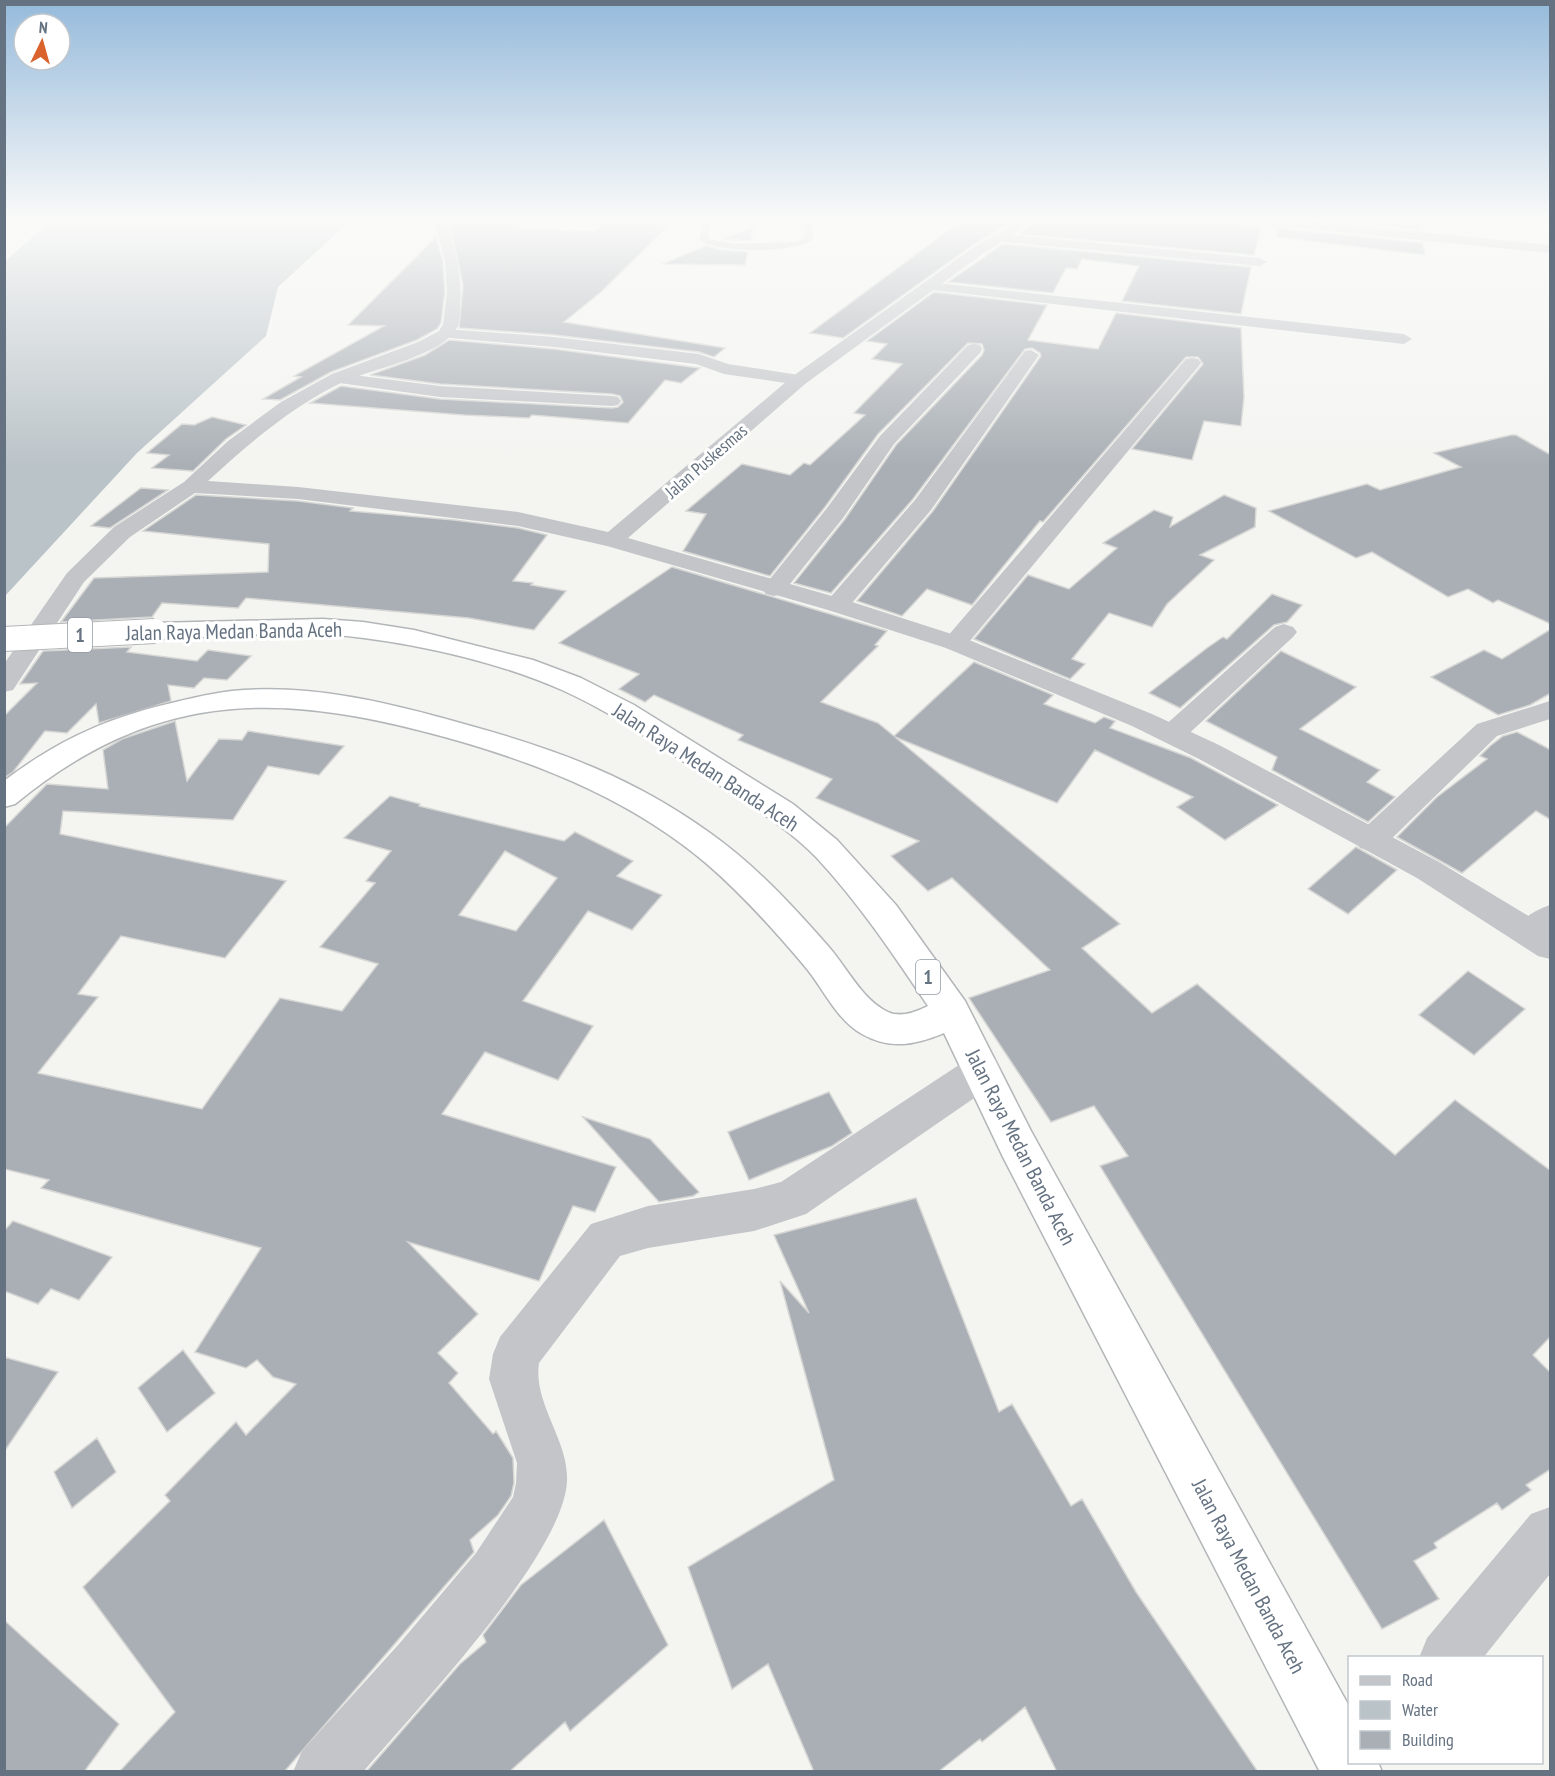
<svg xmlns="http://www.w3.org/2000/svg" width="1555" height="1776" viewBox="0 0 1555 1776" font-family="'PT Sans Narrow',sans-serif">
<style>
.water{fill:#bac3c8}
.building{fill:#a9afb5;stroke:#d6d6d4;stroke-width:1.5;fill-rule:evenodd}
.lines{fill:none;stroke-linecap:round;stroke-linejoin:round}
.trunk-casing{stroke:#b3b6b9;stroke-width:3}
.service{fill:#c3c5c9;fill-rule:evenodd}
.minor{fill:#c3c5c9;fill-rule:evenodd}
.tertiary{fill:#c3c5c9;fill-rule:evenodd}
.trunk{fill:#fff;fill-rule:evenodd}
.trunk-bridge-casing{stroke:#b3b6b9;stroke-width:26;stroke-linecap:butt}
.trunk-bridge{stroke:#fff;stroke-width:24}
.labels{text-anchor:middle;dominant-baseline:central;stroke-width:6;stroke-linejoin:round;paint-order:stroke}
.far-street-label{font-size:18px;fill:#657281;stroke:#fff}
.shield{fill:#fff;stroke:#939ca7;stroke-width:1.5}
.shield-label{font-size:20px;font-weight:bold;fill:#657281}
.street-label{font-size:21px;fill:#657281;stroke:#fff}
</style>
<rect width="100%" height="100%" fill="#f4f5f1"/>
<path class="water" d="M55 218H353L278 287 266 336 137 453 5 596V261Z"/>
<path class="building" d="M456 218H525L518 229 595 231 604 223 670 224 601 292 564 322 725 348 714 357 699 352 554 335 459 328 463 285 450 225Z
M971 218H1019L973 245 843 338 810 333 957 224 962 225Z
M1042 218H1229L1237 224 1261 227 1254 255 1019 234Z
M1307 218H1419L1421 230Z
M754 227 751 241 722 239Z
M1277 228 1423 243 1425 255 1277 237Z
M436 237 443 261 445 292 441 323 437 329 417 340 331 372 280 400 263 399 301 377 294 376 384 326 348 325Z
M1003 244 1251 267 1241 314 1122 301 1139 266 1082 259 1077 269 1066 268 1053 293 948 282Z
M706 246 722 250 748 252 745 265 662 264Z
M934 292 1047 305 1028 340 1098 349 1116 313 1241 328 1244 397 1241 426 1204 421 1192 460 1132 449 1203 364 1198 357H1186L1043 522 1040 521 972 605 927 589 902 616 857 601 933 511 1041 356 1040 353 1032 348 1025 349 913 499 831 593 794 583 845 519 896 445 982 355 984 350 982 344 968 343 878 434 825 507 770 576 683 551 706 514 686 511 742 464 790 475 804 463 810 465 865 415 854 413 902 364 872 359 887 344 867 341Z
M449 340 554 349 700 368 681 383 665 380 628 423 532 415 529 418 464 415 310 403 341 386 440 399 612 408 618 407 623 402 620 396 612 394 440 384 370 375 425 355Z
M212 417 246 425 226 439 193 471 152 468 169 455 147 453 182 424 194 425Z
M1511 435H1516L1551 455V624L1498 600 1493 603 1468 589 1448 597 1372 552 1356 558 1269 511 1367 484 1380 490 1461 467 1434 453Z
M141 488 168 490 110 528 91 526Z
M196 495 298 501 353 508 350 511 454 520 518 528 547 535 513 581 533 583 531 585 566 591 534 630 469 618 246 598 238 608 162 603 152 617 61 622 94 578 268 572 269 544 143 531Z
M1224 495 1256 508 1255 527 1200 555 1214 560 1167 604 1152 627 1109 613 1072 659 1085 664 1070 679 974 639 1028 575 1069 589 1117 548 1103 543 1154 510 1173 517 1170 527Z
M672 567 887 631 875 645 878 646 821 702 878 723 894 736 974 662 1053 695 1044 704 1095 723 1104 717 1115 721 1110 728 1191 758 1278 805 1225 840 1177 807 1193 797 1095 750 1057 803 895 737 1120 924 1082 948 1152 1013 1197 984 1395 1155 1455 1100 1551 1171V1336L1533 1355 1551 1373V1469L1526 1485 1531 1490 1502 1510 1497 1503 1434 1543 1437 1548 1414 1561 1439 1599 1382 1629 1100 1166 1128 1156 1094 1106 1051 1122 969 998 1050 970 952 878 928 891 891 856 919 841 816 798 832 779 738 740 743 735 654 695 645 702 619 689 639 674 559 643Z
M1272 594 1302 605 1287 622 1274 625 1180 708 1149 693 1207 648 1223 637 1227 639Z
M1551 629V693L1530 705 1498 715 1431 677 1484 650 1502 659Z
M131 647 127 652 197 661 208 650 251 656 227 680 204 678 194 688 168 685 171 701 99 723 96 704 67 733 45 731 13 772 4 778V716L37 683 20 684 43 651Z
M1281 651 1356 687 1300 729 1380 770 1367 782 1395 797 1368 822 1272 770 1277 757 1206 721Z
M175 721 187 781 219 739 242 740 248 731 344 746 319 775 268 766 233 820 63 811 60 834 286 881 225 958 121 936 78 994 98 997 38 1073 202 1109 280 998 342 1011 378 964 320 947 375 883 366 881 391 851 344 838 390 796 420 804 419 806 564 841 575 832 633 861 617 876 662 895 632 930 588 911 523 1001 593 1026 558 1080 485 1052 442 1114 616 1167 595 1212 573 1206 539 1281 408 1242 478 1314 438 1353 458 1373 449 1383 493 1434 496 1431 513 1458 514 1483 511 1496 498 1515 470 1540 474 1552 284 1772H119L175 1712 83 1587 170 1501 165 1495 236 1422 246 1435 296 1384 273 1377 257 1360 246 1368 195 1352 261 1248 41 1188 49 1180 4 1169V828L47 784 108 789 103 750 122 739ZM505 851 557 878 516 931 459 915Z
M1517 732 1551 750V820L1536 811 1462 873 1397 837 1437 797 1487 759 1480 756 1490 746 1503 736Z
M1356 847 1397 870 1348 914 1308 889Z
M1468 971 1525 1009 1474 1055 1419 1015Z
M829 1092 852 1133 832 1146 749 1180 728 1132Z
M583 1117 650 1139 699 1192 693 1196 659 1202Z
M916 1198 999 1412 1012 1404 1071 1506 1082 1499 1136 1592 1258 1772H1057L1025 1707 982 1742 980 1739 938 1772H814L768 1664 732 1689 688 1567 834 1480 780 1281 809 1313 774 1235Z
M13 1221 112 1257 79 1300 51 1289 38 1304 4 1291V1231Z
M183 1350 215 1393 167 1432 138 1388Z
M4 1357 58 1372 4 1452Z
M97 1438 116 1472 72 1508 54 1472Z
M604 1520 668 1645 570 1731 565 1722 509 1772H366L460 1664 486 1642 483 1635 521 1585Z
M4 1620 119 1724 84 1772H4Z"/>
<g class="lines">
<defs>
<path id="trunk" d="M323 619 363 622 414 630 533 660 581 678 634 705 793 804 837 840 896 905 965 1001 1031 1131 1350 1708V1762H1378L1382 1772H1320L1003 1157 944 1033C915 1045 890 1050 862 1034 837 1020 824 990 807 969 776 932 744 896 707 864 635 803 549 767 459 741 287 692 160 685 15 804L4 807V781C53 744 96 723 155 707 180 701 206 694 232 691 313 683 394 704 471 726 561 751 633 778 710 833 755 865 792 905 828 946 846 966 862 1000 888 1012 901 1018 916 1012 928 1006 893 954 859 903 816 857 786 826 746 803 710 779 662 748 614 713 562 690 504 664 427 646 364 638 297 629 223 637 155 639L146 636 142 631 146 626 155 623Z"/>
</defs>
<use href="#trunk" class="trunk-casing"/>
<path class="service" d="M703 218H711L708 239 734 244 797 242 805 238 804 224 808 222 812 224 813 239C797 253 717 254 700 240Z"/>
<path class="minor" d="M1231 218H1280L1550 245V253L1237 222Z
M999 234 1260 258 1267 262 1260 266 994 241 992 238 994 235Z
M928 282 1404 334 1412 339 1404 344 923 289 921 286Z
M445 329 554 337 699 354 728 364 799 375 805 376 808 380 805 384 799 385 724 374 696 364 554 347 439 337 437 334 439 331Z
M974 344 980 345 982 349 980 353 894 444 843 518 782 594 774 596 766 594 762 589 766 584 827 508 880 436 968 345Z
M1031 350 1039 355 931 510 846 610 837 612 828 610 825 605 828 600 915 500 1025 351Z
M1192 358 1198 359 1201 363 1198 367 964 648 955 651 946 648 942 643 946 638 1186 359Z
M338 373 440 386 612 396 618 397 621 401 618 405 612 406 440 397 332 382 329 378 332 374Z
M1284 624 1293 627 1297 632 1293 637 1182 740 1172 743 1162 740 1158 734 1162 728 1275 627Z
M1550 701V719L1497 736 1382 848 1371 851 1360 848 1355 840 1360 832 1477 724Z
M1550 905V937C1539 946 1532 948 1518 943L1513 934C1521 919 1534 910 1550 905Z
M982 1054 996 1059 1001 1071 996 1083 806 1214 754 1231 648 1248 620 1256 539 1363C533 1404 569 1440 567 1481 564 1555 414 1712 363 1772H293L302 1751 399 1644 476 1553 513 1497 516 1483 517 1463 489 1379 493 1354 500 1337 591 1224 648 1206 754 1189 781 1182 968 1059Z"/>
<path class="tertiary" d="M433 218H446C455 249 463 276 460 308 460 314 460 321 458 326 445 355 373 369 345 381 294 405 249 443 208 481L298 487 518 512 608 532 793 376 974 247 1024 218H1040L984 253 805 384 628 538 846 600 964 638 1152 714 1219 745 1439 862 1550 929V959L1538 956 1417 878 1199 759 1132 726 946 648 828 610 607 546 518 526 298 499 195 493 130 537 84 582 13 690 4 692V664L67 573 114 527 184 482 228 441 281 402 332 374 418 342 439 331 443 324 447 292 445 261Z
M1550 1507V1574L1483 1658H1419L1427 1638 1531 1514Z"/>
<use href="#trunk" class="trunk"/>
<defs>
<path id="trunk-bridge" d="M4 639 155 631"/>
</defs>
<use href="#trunk-bridge" class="trunk-bridge-casing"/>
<use href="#trunk-bridge" class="trunk-bridge"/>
</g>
<linearGradient id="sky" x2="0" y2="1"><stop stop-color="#95badb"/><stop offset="0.47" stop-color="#fafaf9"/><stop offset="1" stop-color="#fafaf9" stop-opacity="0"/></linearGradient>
<rect width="1555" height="467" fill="url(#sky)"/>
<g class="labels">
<g class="far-street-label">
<text transform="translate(706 461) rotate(-41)">Jalan Puskesmas</text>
</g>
<g class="shield">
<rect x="68" y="618" width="24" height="34" rx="4.5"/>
<rect x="916" y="960" width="24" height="34" rx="4.5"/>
</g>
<g class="shield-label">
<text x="80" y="635">1</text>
<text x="928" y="977">1</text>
</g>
<g class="street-label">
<text transform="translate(234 631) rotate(-1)">Jalan Raya Medan Banda Aceh</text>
<text transform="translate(706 767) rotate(33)">Jalan Raya Medan Banda Aceh</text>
<text transform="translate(1021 1147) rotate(63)">Jalan Raya Medan Banda Aceh</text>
<text transform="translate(1249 1576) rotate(62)">Jalan Raya Medan Banda Aceh</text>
</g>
</g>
<rect width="1555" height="1776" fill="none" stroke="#657281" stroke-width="12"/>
<rect x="1348" y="1656" width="195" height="108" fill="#ffffff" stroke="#c1c7cd" stroke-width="1.5"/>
<rect x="1360" y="1676" width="30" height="9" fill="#c3c5c9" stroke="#c1c7cd" stroke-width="1.5"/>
<text x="1402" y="1686" font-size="18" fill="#657281">Road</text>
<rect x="1360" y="1701" width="30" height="18" fill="#bac3c8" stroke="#c1c7cd" stroke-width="1.5"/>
<text x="1402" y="1716" font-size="18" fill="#657281">Water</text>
<rect x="1360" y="1731" width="30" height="18" fill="#a9afb5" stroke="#c1c7cd" stroke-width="1.5"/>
<text x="1402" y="1746" font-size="18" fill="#657281">Building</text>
<g transform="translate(42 42) rotate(5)"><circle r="28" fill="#ffffff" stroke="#c1c7cd" stroke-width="1.5"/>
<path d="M0-4.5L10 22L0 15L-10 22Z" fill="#d9622d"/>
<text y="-9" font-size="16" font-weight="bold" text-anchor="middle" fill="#657281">N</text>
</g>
</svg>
